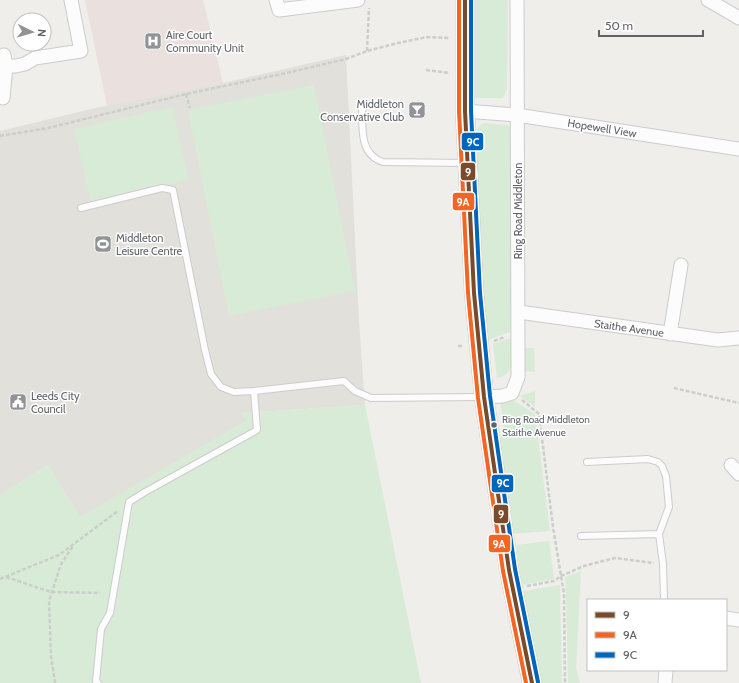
<svg xmlns="http://www.w3.org/2000/svg" width="739" height="683" viewBox="0 0 739 683" font-family="Cabin,sans-serif">
<style>
.education{fill:#e2e0da}
.medical{fill:#eae0de}
.green{fill:#d8ebd6}
.lines{fill:none;stroke-linecap:round;stroke-linejoin:round}
.lane-casing{stroke:#cbcccc;stroke-width:8}
.street-casing{stroke:#cbcccc;stroke-width:15}
.secondary-casing{stroke:#cacacb;stroke-width:20}
.path{stroke:#cacfcc;stroke-width:2.5;stroke-dasharray:4 2;stroke-linecap:butt}
.lane{stroke:#fdfcfc;stroke-width:6}
.street{stroke:#fdfcfc;stroke-width:13}
.secondary{stroke:#fdfcfc;stroke-width:18}
.bus-1-casing{stroke:#fff;stroke-width:7}
.bus-2-casing{stroke:#fff;stroke-width:7}
.bus-3-casing{stroke:#fff;stroke-width:7}
.bus-1{stroke:#7a4b2a;stroke-width:4}
.bus-2{stroke:#f26522;stroke-width:4}
.bus-3{stroke:#0065bd;stroke-width:4}
.bus-dot{fill:#5f6368;stroke:#fff;stroke-width:1.5}
.labels{text-anchor:middle;dominant-baseline:central;stroke-width:3;stroke-linejoin:round;paint-order:stroke}
.bus-label{font-size:10px;fill:#5f6368;stroke:#fff;text-anchor:start}
.poi-label{font-size:11px;fill:#5f6368;stroke:#fff;text-anchor:start}
.street-label{font-size:11px;fill:#5f6368;stroke:#fff}
.line-badge{stroke:#fff;stroke-width:1.5}
.badge-label{font-size:11px;text-anchor:middle;font-weight:bold;fill:#fff}
</style>
<rect width="100%" height="100%" fill="#efeeea"/>
<path class="education" d="M346 55 359 321 365 405 242 413 246 421 80 518 48 465 0 495V131L95 108 223 83Z"/>
<path class="medical" d="M85 0H203L223 83 107 106Z"/>
<path class="green" d="M471 0H508L507 89 503 98H474Z
M314 85 355 291 229 316 188 110Z
M172 107 189 180 91 202 74 129Z
M485 123 508 125 512 129 514 331 487 340 479 243 474 134 481 124Z
M513 337C513 350 516 376 497 378L493 344Z
M525 348H534L535 372 524 371Z
M535 391V407L520 396Z
M513 400 535 414 550 531 512 534 500 437 505 436 500 401Z
M365 405 421 683H0V495L48 465 80 517 246 421 241 413Z
M549 541 554 579 522 585 516 545Z
M581 571 576 667 580 683H568L566 594 565 577Z
M560 585 562 683H542L523 591Z"/>
<g class="lines">
<defs>
<path id="lane" d="M362 104C363 126 358 154 383 162L466 163
M81 208 162 188 173 190 205 350 211 374 221 387 234 392 254 391 344 381 355 391 371 398 482 397
M587 462 648 459 658 462 662 466 666 476 669 507 659 534
M581 536 659 534 663 564 664 600
M98 683 96 681 101 629 110 613 129 502 145 492 257 430 254 391"/>
<path id="street" d="M276 0 279 10 358 0
M708 0 739 18
M6 66H16L25 64 35 58 81 51 71 0
M3 98 6 66 4 55
M465 111 517 115 739 149
M519 312 718 340 739 338
M670 334 681 265
M484 397 503 396 512 393 518 377 517 0
M731 465 739 474
M726 618 739 620
M665 683 666 670"/>
<path id="secondary" d="M465 0V111L474 293 484 397 509 570 532 683"/>
</defs>
<use href="#lane" class="lane-casing"/>
<use href="#street" class="street-casing"/>
<use href="#secondary" class="secondary-casing"/>
<path class="path" d="M367 51 369 8
M426 70 450 73
M186 94 190 108
M0 136 48 128 186 94 291 72 346 59 367 51 398 43 427 37 450 38
M494 341 505 337
M458 346H464
M674 388 739 403
M522 400 539 414 553 527 564 594 565 683
M6 577 51 592 100 593
M0 579 59 555 118 511
M527 586 554 581 561 576 584 566 615 558 654 563
M55 683 51 656 49 601 61 564 73 546"/>
<use href="#lane" class="lane"/>
<use href="#street" class="street"/>
<use href="#secondary" class="secondary"/>
<defs>
<path id="bus-1" d="M465 0V111L474 293 484 397 509 570 532 683"/>
<path id="bus-2" d="M459 0V111L468 293 478 398 503 571 526 683"/>
<path id="bus-3" d="M471 0V111L480 293 490 396 515 569 538 682"/>
</defs>
<use href="#bus-1" class="bus-1-casing"/>
<use href="#bus-2" class="bus-2-casing"/>
<use href="#bus-3" class="bus-3-casing"/>
<use href="#bus-1" class="bus-1"/>
<use href="#bus-2" class="bus-2"/>
<use href="#bus-3" class="bus-3"/>
</g>
<defs>
<symbol id="hospital-square" viewBox="-11 -11 22 22"><rect x="-9" y="-9" width="18" height="18" rx="4" fill="#919496" stroke="#fff"/><path d="M-5-5h3v3.5h4V-5h3V5h-3V1.5h-4V5h-3Z" fill="#fff"/></symbol>
<symbol id="bar-square" viewBox="-11 -11 22 22"><rect x="-9" y="-9" width="18" height="18" rx="4" fill="#919496" stroke="#fff"/><path d="M-6-5H6L.8 .8V4.5H3.5V6h-7V4.5H-.8V.8Z" fill="#fff"/></symbol>
<symbol id="stadium-square" viewBox="-11 -11 22 22"><rect x="-9" y="-9" width="18" height="18" rx="4" fill="#919496" stroke="#fff"/><path d="M0-5a6.5 5 0 1 0 0 10a6.5 5 0 1 0 0-10ZM-3.5-1.8h7v3.6h-7Z" fill="#fff"/></symbol>
<symbol id="civic-square" viewBox="-11 -11 22 22"><rect x="-9" y="-9" width="18" height="18" rx="4" fill="#919496" stroke="#fff"/><path d="M-.6-6.5H3V-4.5H.6V-3L4-1V1h2V6H-6V1h2V-1L-.6-3ZM-1.2 2.5V6h2.4V2.5Z" fill="#fff"/></symbol>
</defs>
<g fill-rule="evenodd">
<use href="#hospital-square" x="143" y="31" width="20" height="20"/>
<use href="#bar-square" x="407" y="100" width="20" height="20"/>
<use href="#stadium-square" x="93" y="234" width="20" height="20"/>
<use href="#civic-square" x="8" y="392" width="20" height="20"/>
</g>
<circle class="bus-dot" cx="494" cy="425" r="3.5"/>
<g class="labels">
<g class="bus-label">
<text x="502" y="419">Ring Road Middleton<tspan x="502" dy="13">Staithe Avenue</tspan></text>
</g>
<g class="poi-label">
<text x="166" y="35">Aire Court<tspan x="166" dy="13">Community Unit</tspan></text>
<text x="404" y="104" text-anchor="end">Middleton<tspan x="404" dy="13">Conservative Club</tspan></text>
<text x="116" y="238">Middleton<tspan x="116" dy="13">Leisure Centre</tspan></text>
<text x="31" y="396">Leeds City<tspan x="31" dy="13">Council</tspan></text>
</g>
<g class="street-label">
<text transform="translate(602 128) rotate(9)">Hopewell View</text>
<text transform="translate(518 211) rotate(-90)">Ring Road Middleton</text>
<text transform="translate(629 328) rotate(8)">Staithe Avenue</text>
</g>
</g>
<g class="line-badge">
<rect x="461" y="132" width="23" height="19" rx="4" fill="#0065bd"/>
<rect x="460" y="162" width="16" height="19" rx="4" fill="#7a4b2a"/>
<rect x="452" y="192" width="23" height="19" rx="4" fill="#f26522"/>
<rect x="491" y="474" width="23" height="19" rx="4" fill="#0065bd"/>
<rect x="493" y="504" width="16" height="20" rx="4" fill="#7a4b2a"/>
<rect x="488" y="534" width="23" height="19" rx="4" fill="#f26522"/>
</g>
<g class="badge-label">
<text x="473" y="146">9C</text>
<text x="468" y="176">9</text>
<text x="463" y="206">9A</text>
<text x="503" y="487">9C</text>
<text x="501" y="518">9</text>
<text x="499" y="548">9A</text>
</g>
<rect x="587" y="599" width="140" height="72" fill="#ffffff" stroke="#bfc1c3"/>
<rect x="595" y="612" width="20" height="6" fill="#7a4b2a" stroke="#bfc1c3"/>
<text x="623" y="619" font-size="12" fill="#5f6368">9</text>
<rect x="595" y="632" width="20" height="6" fill="#f26522" stroke="#bfc1c3"/>
<text x="623" y="639" font-size="12" fill="#5f6368">9A</text>
<rect x="595" y="652" width="20" height="6" fill="#0065bd" stroke="#bfc1c3"/>
<text x="623" y="659" font-size="12" fill="#5f6368">9C</text>
<g transform="translate(32 32) rotate(95)"><circle r="19" fill="#ffffff" stroke="#bfc1c3"/>
<path d="M0-3L7 15L0 10L-7 15Z" fill="#919496"/>
<text y="-6" font-size="11" font-weight="bold" text-anchor="middle" fill="#5f6368">N</text>
</g>
<path d="M599 30v6h104v-6" fill="none" stroke="#5f6368" stroke-width="2"/>
<text x="605" y="30" font-size="12" fill="#5f6368" stroke="#ffffff" stroke-width="3" paint-order="stroke">50 m</text>
</svg>
